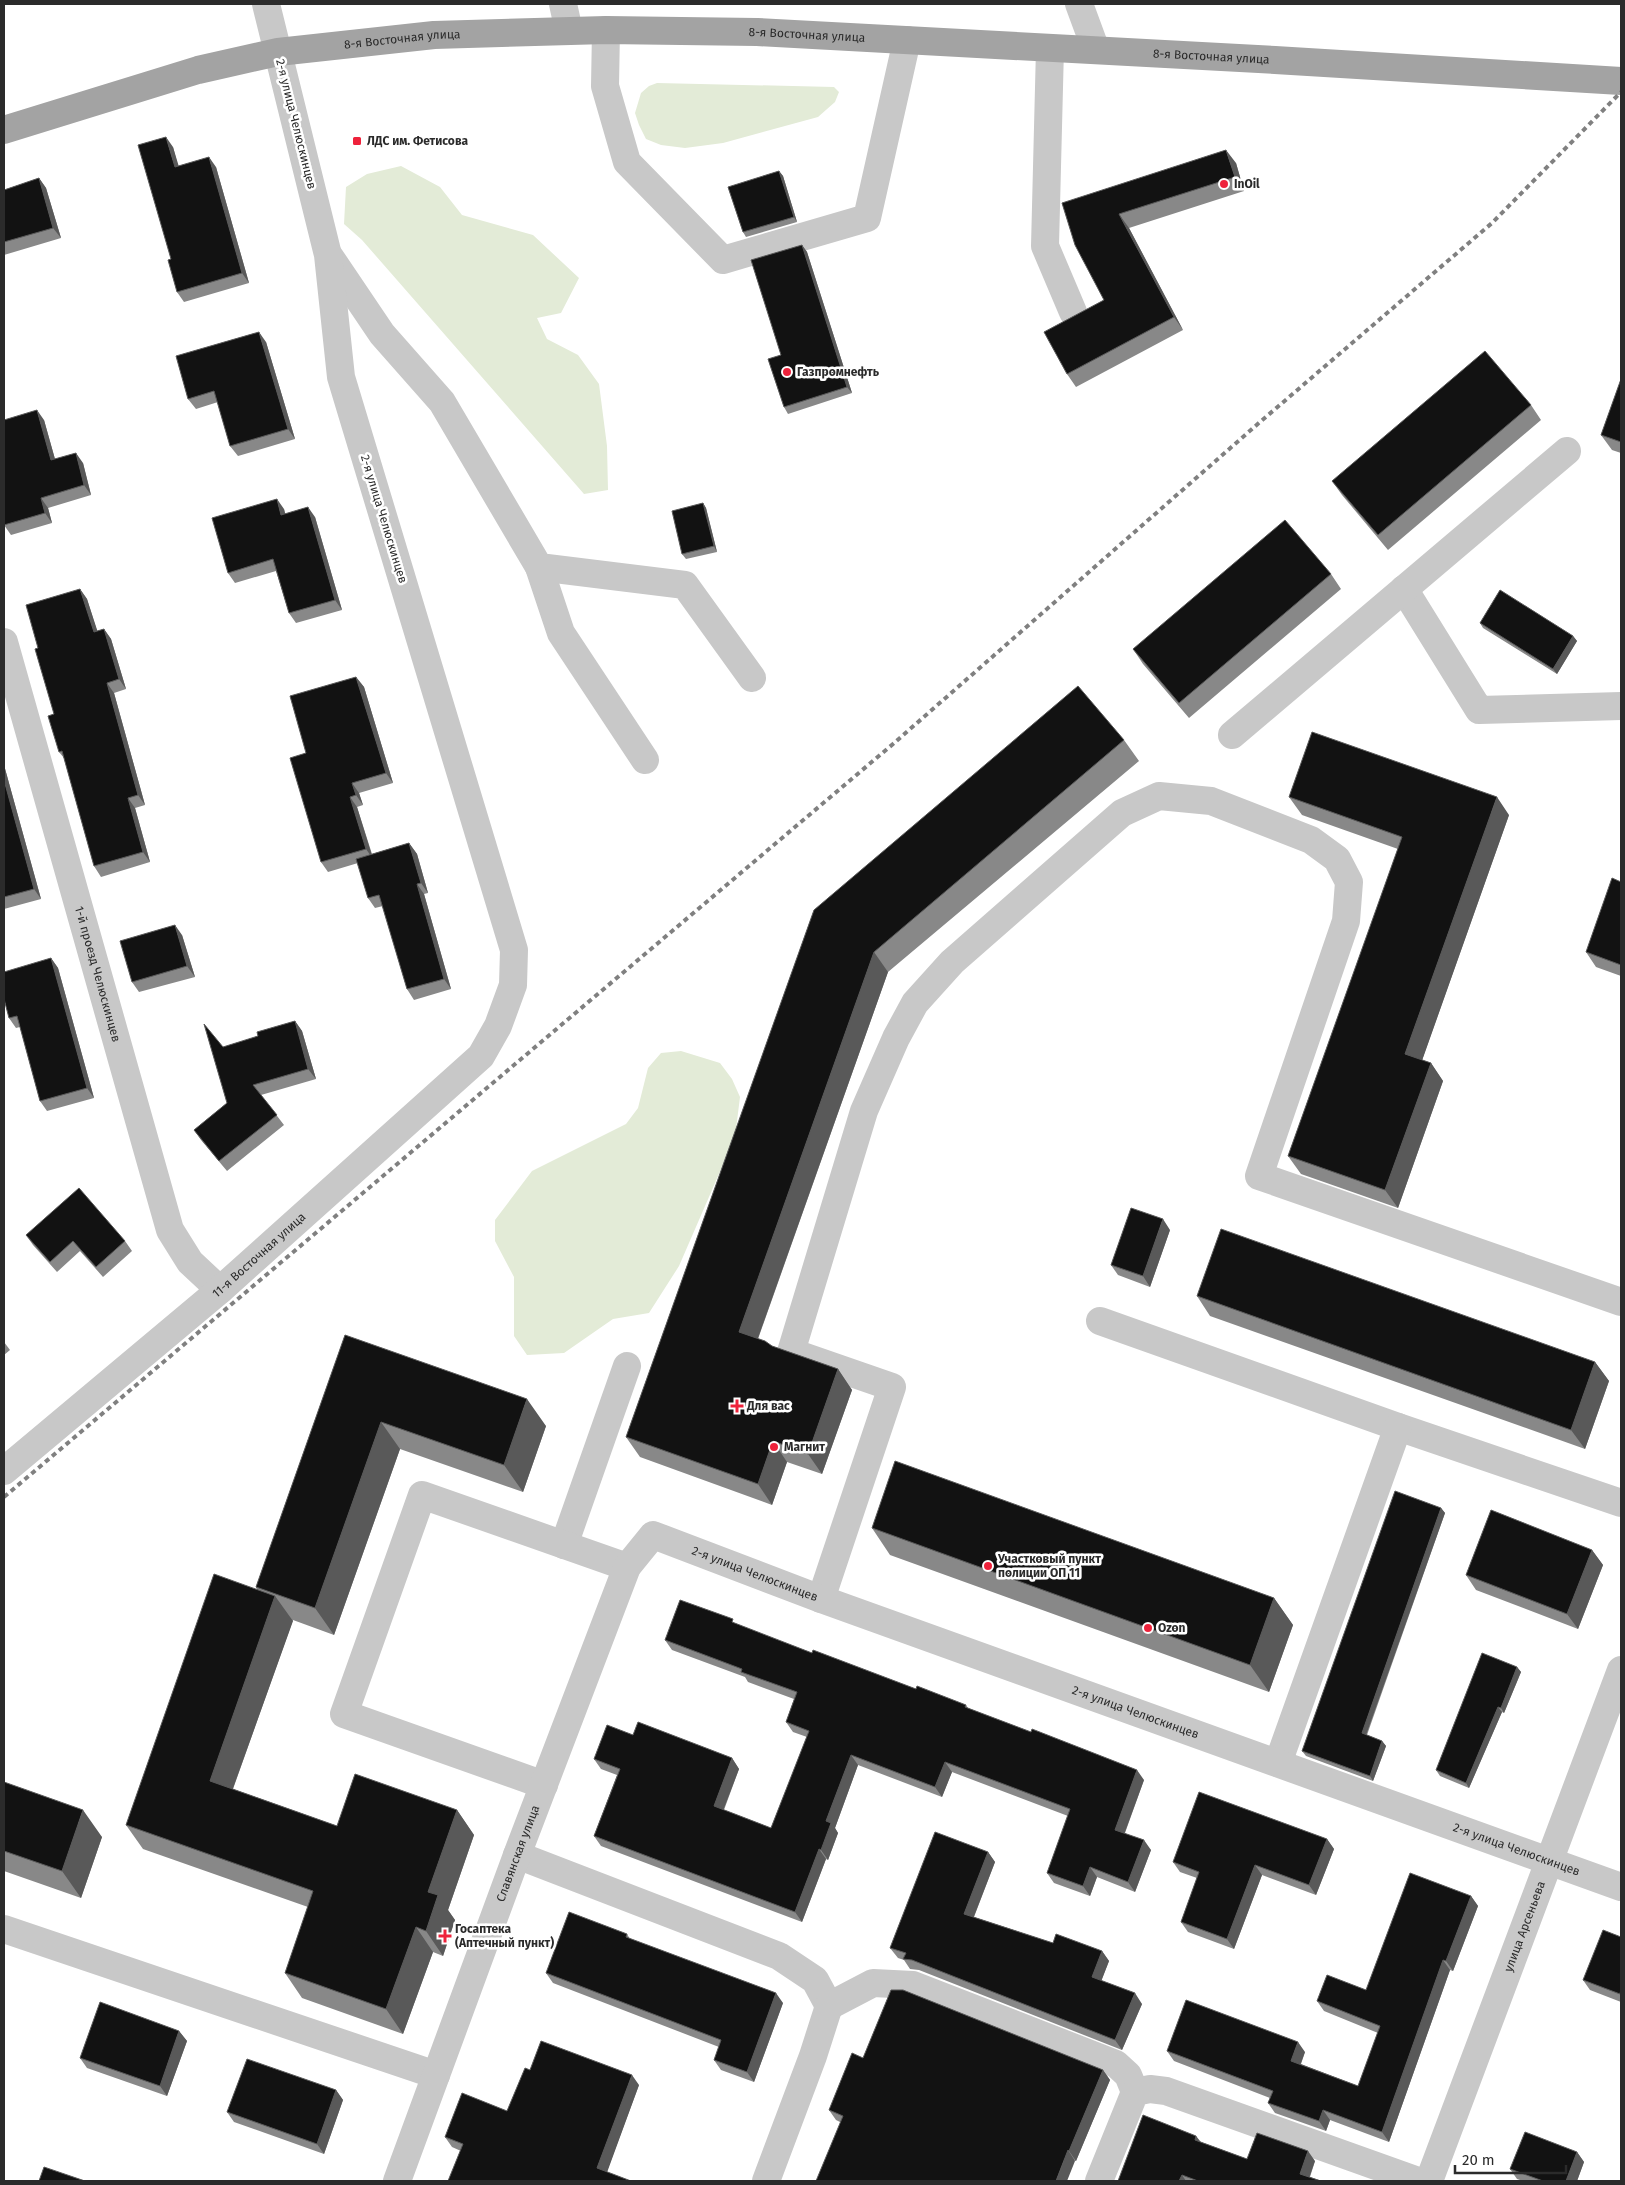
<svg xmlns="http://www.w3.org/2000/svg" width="1625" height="2185" viewBox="0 0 1625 2185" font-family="'Fira Sans',sans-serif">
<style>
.green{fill:#e3ebd7}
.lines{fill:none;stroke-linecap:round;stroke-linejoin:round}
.minor{stroke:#c8c8c8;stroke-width:28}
.major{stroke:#a3a3a3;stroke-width:28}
.rail{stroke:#808080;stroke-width:4;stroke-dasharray:5 4;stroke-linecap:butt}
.wall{fill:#888}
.shaded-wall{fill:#595959}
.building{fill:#121212;stroke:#595959}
.poi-dot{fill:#ee223b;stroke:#fff;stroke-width:2}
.labels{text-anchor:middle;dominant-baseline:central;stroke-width:5;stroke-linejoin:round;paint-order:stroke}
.street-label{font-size:12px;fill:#2b2b2b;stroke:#fff}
.poi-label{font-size:12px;font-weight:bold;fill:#2b2b2b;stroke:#fff;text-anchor:start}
</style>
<rect width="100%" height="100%" fill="#fff"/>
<path class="green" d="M657 83 834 87 839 92 835 102 818 117 723 143 685 148 661 145 646 139 639 125 635 113 641 93 649 86Z
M401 166 440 187 462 215 533 235 579 278 561 313 537 318 547 339 578 355 599 384 607 446 608 490 584 494 362 240 344 224 346 187 367 174Z
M681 1051 720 1063 732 1079 740 1097 735 1137 679 1266 649 1313 613 1319 564 1353 527 1355 514 1336V1277L495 1241V1220L532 1171 626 1124 638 1108 648 1068 661 1053Z"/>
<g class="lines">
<g class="minor">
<path d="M563 4 569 31"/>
<path d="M1079 4 1096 50"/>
<path d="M606 30 605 86 627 162 723 260 867 218 907 40"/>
<path d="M1050 48 1045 246 1073 312"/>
<path d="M330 257 382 334 442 402 539 567 685 585 752 678"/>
<path d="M539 567 561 633 645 760"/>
<path d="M1404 589 1479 710 1621 706"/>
<path id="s1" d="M4 642 170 1230 190 1262 220 1290"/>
<path d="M1232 735 1567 451"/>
<path d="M1100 1321 1398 1427 1621 1503"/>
<path id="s2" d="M4 1471 220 1290 481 1056 498 1026 513 985 514 950 341 377 328 255 266 4"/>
<path d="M564 1545 627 1366"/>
<path d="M821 1599 892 1387 791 1352 864 1111 896 1038 915 1003 952 962 1122 813 1159 796 1211 801 1311 840 1337 859 1349 882 1346 921 1259 1176 1621 1302"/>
<path d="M1278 1763 1398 1427"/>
<path d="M544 1785 344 1714 422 1495 627 1567"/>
<path d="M517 1855 779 1956 815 1980 829 2006 873 1983 913 1985 1116 2064 1128 2075 1135 2092"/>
<path d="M4 1929 436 2075"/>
<path id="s3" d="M397 2181 517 1855 627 1567 653 1535 821 1599 1621 1887"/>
<path d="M766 2181 813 2056 829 2006"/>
<path d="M1099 2181 1135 2092 1150 2089 1166 2091 1418 2181"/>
<path id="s4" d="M1429 2181 1621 1670"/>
</g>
<path class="major" id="s5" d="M4 130 198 70 278 52 434 35 606 30 757 32 1275 60 1621 81"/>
<path class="rail" d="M4 1497 893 744 1260 422 1492 223 1621 92"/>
</g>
<path class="wall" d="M173 147 178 166 216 167 249 283 184 302 177 292 171 259Z
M1236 163 1244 191 1129 228 1183 330 1076 387 1067 374 1104 300 1062 203Z
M779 171 783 176 797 222 746 237 743 232Z
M39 178 46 188 61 238 4 255V190Z
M802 245 807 252 852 393 788 414 784 407 781 355Z
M266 342 295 439 238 456 230 446 218 402 196 409 188 399Z
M1621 379V453L1612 450 1601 435Z
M1531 405 1541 420 1388 550 1342 495 1332 481Z
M44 420 55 459 83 463 91 495 48 508 52 523 11 535 4 525Z
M703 503 706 508 717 552 686 559 682 554Z
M284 509 285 514 315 517 342 610 296 623 289 613 276 571 235 583 228 573Z
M1331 574 1341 589 1189 718 1143 664 1133 649Z
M80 589 87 599 97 631 104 629 111 639 126 689 114 693 145 805 135 808 150 862 101 877 94 866 64 758 59 752 54 714 38 648Z
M1480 623 1573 636 1577 641 1557 674 1483 628Z
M356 677 364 687 393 783 359 793 363 805 357 807 372 854 409 843 417 854 428 893 424 894 451 989 414 1000 407 989 383 906 375 908 368 898 358 863 328 872 321 862 306 753Z
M1124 740 1139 761 888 972 758 1339 772 1346 838 1369 852 1390 822 1474 787 1462 772 1505 640 1457 626 1437 814 910Z
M4 765 41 899 4 909Z
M1289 797 1509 815 1422 1060 1431 1063 1443 1081 1398 1208 1301 1174 1288 1156 1398 849 1302 815Z
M1621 882V976L1596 967 1586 952Z
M182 935 195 977 139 992 132 982Z
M51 958 58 968 94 1098 47 1111 40 1101 20 1027 16 1028 9 1018Z
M295 1021 302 1031 316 1079 261 1095 284 1125 227 1171 201 1140 194 1130 227 1103 223 1047 258 1036Z
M1170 1230 1150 1287 1118 1275 1111 1265Z
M26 1235 125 1241 132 1251 103 1277 80 1251 57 1272 33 1245Z
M1197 1296 1595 1362 1609 1381 1585 1449 1210 1316Z
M345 1335 546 1426 523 1492 400 1449 334 1635 293 1620 233 1789 337 1826 457 1810 474 1835 448 1910 455 1920 443 1956 433 1952 403 2034 302 1998 285 1973 308 1907 143 1849 126 1825 257 1590 256 1587Z
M4 1342 10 1350 4 1355Z
M1441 1508 1445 1513 1367 1735 1382 1741 1386 1746 1373 1781 1306 1756 1302 1751Z
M872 1528 1274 1598 1293 1625 1269 1692 890 1555Z
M1592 1550 1603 1565 1578 1629 1476 1590 1466 1575Z
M736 1624 812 1653 916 1689 966 1705 968 1708 1144 1780 1125 1833 1151 1850 1135 1892 1097 1877 1090 1896 1054 1883 1047 1873 1068 1816 952 1772 942 1797 858 1765 835 1828 838 1833 828 1860 826 1859 802 1922 601 1846 594 1836 617 1775 601 1769 594 1759 633 1735 732 1758 739 1769 724 1810 771 1828 807 1737 793 1732 786 1722 794 1699 748 1682 745 1677 672 1650 665 1640Z
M1517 1667 1521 1672 1504 1713 1502 1712 1469 1788 1440 1776 1436 1770Z
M4 1782 102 1837 81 1898 4 1871Z
M1327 1839 1334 1849 1316 1895 1262 1875 1234 1949 1188 1932 1181 1922 1197 1878 1180 1872 1173 1862Z
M988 1852 995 1862 974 1917 1053 1943 1102 1951 1109 1961 1101 1981 1142 2004 1122 2050 919 1970 910 1969 904 1960 898 1958 890 1948Z
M1471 1896 1478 1906 1453 1971 1450 1970 1389 2142 1330 2120 1326 2131 1275 2113 1268 2103 1270 2098 1174 2061 1167 2051 1305 2052 1301 2064 1358 2086 1378 2033 1324 2011 1317 2001 1366 1990Z
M627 1934 630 1939 783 2003 754 2082 721 2070 714 2060 719 2047 553 1983 546 1973Z
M1621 1937V2002L1590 1990 1583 1980Z
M179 2031 187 2041 167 2096 87 2068 80 2058Z
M863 2058 1103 2070 1110 2080 1076 2161 840 2122 836 2120 829 2110Z
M530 2070 639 2085 607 2171 461 2151 452 2147 445 2137 507 2111Z
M336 2090 343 2100 324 2154 234 2122 227 2112Z
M1196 2136 1201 2142 1247 2159 1315 2161 1310 2177 1321 2181H1118Z
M1577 2152 1584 2162 1577 2181H1523L1517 2179 1510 2169Z"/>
<path class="shaded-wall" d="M166 137 173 147 182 177 175 167Z
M1226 150 1236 163 1244 191 1235 177Z
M209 157 216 167 249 283 242 273Z
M779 171 783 176 797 222 794 217Z
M39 178 46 188 61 238 53 228Z
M1119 214 1129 228 1183 330 1174 317Z
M802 245 807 252 852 393 847 387Z
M259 332 266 342 295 439 288 429Z
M37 410 44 420 58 470 51 460Z
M76 453 83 463 91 495 84 485Z
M41 498 48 508 52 523 45 513Z
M277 499 284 509 288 525 281 515Z
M703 503 706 508 717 552 714 546Z
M308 507 315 517 342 610 335 600Z
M80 589 87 599 101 642 94 632Z
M104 629 111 639 126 689 119 679Z
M1573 636 1577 641 1557 674 1553 669Z
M356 677 364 687 393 783 386 773Z
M107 683 114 693 145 805 138 795Z
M4 765 41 899 34 889 4 780Z
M352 783 359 793 363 805 356 795Z
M350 797 357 807 373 859 366 849Z
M1497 797 1509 815 1418 1072 1405 1054Z
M128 798 135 808 150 862 143 852Z
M409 843 417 854 428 893 421 883Z
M417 884 424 894 451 989 444 979Z
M175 925 182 935 195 977 187 966Z
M874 952 888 972 753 1352 739 1332Z
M51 958 58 968 94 1098 87 1088Z
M295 1021 302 1031 316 1079 308 1069Z
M1431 1063 1443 1081 1398 1208 1385 1190Z
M1163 1219 1170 1230 1150 1287 1143 1276Z
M1595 1362 1609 1381 1585 1449 1571 1430Z
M838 1369 852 1390 822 1474 808 1454Z
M527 1399 546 1426 523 1492 504 1465Z
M381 1422 400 1449 334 1635 315 1608Z
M773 1441 787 1462 772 1505 758 1484Z
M1441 1508 1445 1513 1365 1738 1362 1733Z
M1592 1550 1603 1565 1578 1629 1567 1614Z
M275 1596 293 1621 227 1805 210 1781Z
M1274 1598 1293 1625 1269 1692 1250 1665Z
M1517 1667 1521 1672 1504 1713 1501 1708Z
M1498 1707 1502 1712 1469 1788 1466 1783Z
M1382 1741 1386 1746 1373 1781 1370 1776Z
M851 1755 858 1765 835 1828 838 1833 828 1860 821 1850 826 1821Z
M732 1758 739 1769 721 1816 714 1806Z
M945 1762 952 1772 942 1797 935 1787Z
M1137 1770 1144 1780 1122 1840 1115 1830Z
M83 1810 102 1837 81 1898 62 1871Z
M457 1810 474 1835 448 1910 455 1920 443 1956 426 1931 428 1892Z
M1327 1839 1334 1849 1316 1895 1309 1885Z
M1144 1840 1151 1850 1135 1892 1128 1882Z
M819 1849 826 1859 802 1922 795 1912Z
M988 1852 995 1862 971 1924 964 1914Z
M1255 1865 1262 1875 1234 1949 1227 1939Z
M1090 1867 1097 1877 1090 1896 1083 1886Z
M1471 1896 1478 1906 1453 1971 1446 1961Z
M416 1927 433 1952 403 2034 386 2009Z
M1102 1951 1109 1961 1099 1987 1092 1977Z
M1443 1960 1450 1970 1389 2142 1382 2132Z
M776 1993 783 2003 754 2082 747 2072Z
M1135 1993 1142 2004 1122 2050 1115 2040Z
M179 2031 187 2041 167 2096 160 2086Z
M1298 2042 1305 2052 1298 2071 1291 2061Z
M1103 2070 1110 2080 1076 2161 1069 2151Z
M632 2075 639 2085 605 2178 597 2168Z
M336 2090 343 2100 324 2154 317 2144Z
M1323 2110 1330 2120 1326 2131 1319 2121Z
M1196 2136 1203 2146 1195 2140Z
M1068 2150 1075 2161 1067 2181H1056Z
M1308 2151 1315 2161 1308 2181 1300 2174Z
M1577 2152 1584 2162 1577 2181H1566Z
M1182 2175 1186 2181H1179Z"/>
<path class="building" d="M166 137 175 167 209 157 242 273 177 292 168 260 171 259 138 145Z
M1226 150 1235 177 1119 214 1174 317 1067 374 1044 332 1104 300 1075 245 1062 203Z
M779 171 794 217 743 232 728 187Z
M39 178 53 228 4 242V190Z
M802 245 847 387 784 407 768 359 781 355 751 260Z
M259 332 288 429 230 446 214 391 188 399 176 356Z
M1485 351 1531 405 1378 535 1332 481Z
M1621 379V442L1601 435Z
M37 410 51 460 76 453 84 485 41 498 45 513 4 525V420Z
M277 499 281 515 308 507 335 600 289 613 273 559 228 573 212 518Z
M703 503 714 546 682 554 672 511Z
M1285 520 1331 574 1179 703 1133 649Z
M80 589 94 632 104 629 119 679 107 683 138 795 128 798 143 852 94 866 62 751 59 752 48 716 54 714 35 649 38 648 26 605Z
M1500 590 1573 636 1553 669 1480 623Z
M356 677 386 773 352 783 356 795 350 797 366 849 321 862 290 758 306 753 290 696Z
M1078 686 1124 740 874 952 739 1332 765 1341 772 1346 838 1369 808 1454 773 1441 758 1484 626 1437 814 910Z
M1312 732 1497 797 1405 1054 1431 1063 1385 1190 1288 1156 1402 837 1289 797Z
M4 780 34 889 4 897Z
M409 843 421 883 417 884 444 979 407 989 379 895 368 898 356 859Z
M1612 878 1621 882V965L1586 952Z
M175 925 187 966 132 982 120 941Z
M51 958 87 1088 40 1101 17 1016 9 1018 4 999V972Z
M295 1021 308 1069 253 1085 277 1115 219 1161 194 1130 227 1103 204 1024 223 1047 258 1036 257 1032Z
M79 1188 125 1241 96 1267 73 1241 50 1262 26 1235Z
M1131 1208 1163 1219 1143 1276 1111 1265Z
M1221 1229 1595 1362 1571 1430 1197 1296Z
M345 1335 527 1399 504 1465 381 1422 315 1608 256 1587Z
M895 1461 1274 1598 1250 1665 872 1528Z
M1395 1491 1441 1508 1362 1733 1382 1741 1370 1776 1302 1751Z
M1491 1510 1592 1550 1567 1614 1466 1575Z
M214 1574 275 1596 210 1781 337 1826 355 1774 457 1810 428 1892 438 1895 426 1931 416 1927 386 2009 285 1973 313 1891 126 1825Z
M680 1600 733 1619 732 1622 812 1653 813 1650 916 1689 917 1686 966 1705 965 1707 1031 1732 1032 1729 1137 1770 1115 1830 1144 1840 1128 1882 1090 1867 1083 1886 1047 1873 1070 1809 945 1762 935 1787 851 1755 826 1821 831 1823 821 1850 819 1849 795 1912 594 1836 620 1769 594 1759 607 1725 633 1735 638 1722 732 1758 714 1806 771 1828 809 1731 786 1722 797 1692 741 1672 742 1669 665 1640Z
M1482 1653 1517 1667 1501 1708 1498 1707 1466 1783 1436 1770Z
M4 1782 83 1810 62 1871 4 1851Z
M1199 1792 1327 1839 1309 1885 1255 1865 1227 1939 1181 1922 1199 1872 1173 1862Z
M935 1832 988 1852 964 1914 1053 1943 1056 1934 1102 1951 1092 1977 1135 1993 1115 2040 912 1960 903 1959 906 1953 890 1948Z
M1410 1873 1471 1896 1446 1961 1443 1960 1382 2132 1323 2110 1319 2121 1268 2103 1273 2091 1167 2051 1186 2000 1298 2042 1291 2061 1358 2086 1380 2026 1317 2001 1327 1975 1366 1990Z
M569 1912 627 1934 626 1937 776 1993 747 2072 714 2060 721 2040 546 1973Z
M1603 1930 1621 1937V1989L1620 1994 1583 1980Z
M891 1990H903L1103 2070 1069 2151 1068 2150 1056 2181H816L843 2116 829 2110 852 2053 863 2058Z
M100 2002 179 2031 160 2086 80 2058Z
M541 2041 632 2075 597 2168 631 2181H448L463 2144 445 2137 462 2093 507 2111 525 2068 530 2070Z
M247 2059 336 2090 317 2144 227 2112Z
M1143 2115 1196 2136 1195 2140 1247 2159 1257 2133 1308 2151 1300 2174 1321 2181H1198L1182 2175 1179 2181H1118Z
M1525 2132 1577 2152 1566 2181H1543L1510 2169Z
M44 2167 85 2181H39Z"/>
<g class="poi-dot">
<rect x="352" y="136" width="10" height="10" rx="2.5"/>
<circle cx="1224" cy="184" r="5"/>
<circle cx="787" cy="372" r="5"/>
<path d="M734.5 1398.5h5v5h5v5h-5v5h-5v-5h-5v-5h5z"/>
<circle cx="774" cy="1447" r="5"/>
<circle cx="988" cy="1566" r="5"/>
<circle cx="1148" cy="1628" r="5"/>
<path d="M442.5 1928.5h5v5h5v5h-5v5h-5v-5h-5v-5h5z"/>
</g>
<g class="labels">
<g class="street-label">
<text stroke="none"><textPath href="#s5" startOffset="815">8-я Восточная улица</textPath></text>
<text stroke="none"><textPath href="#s5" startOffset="410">8-я Восточная улица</textPath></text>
<text stroke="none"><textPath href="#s5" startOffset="1220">8-я Восточная улица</textPath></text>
<text transform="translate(296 124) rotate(76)">2-я улица Челюскинцев</text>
<text transform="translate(384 519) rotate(73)">2-я улица Челюскинцев</text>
<text stroke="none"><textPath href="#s1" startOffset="345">1-й проезд Челюскинцев</textPath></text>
<text stroke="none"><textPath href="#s2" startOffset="334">11-я Восточная улица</textPath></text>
<text stroke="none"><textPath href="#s3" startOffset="806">2-я улица Челюскинцев</textPath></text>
<text stroke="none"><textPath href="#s3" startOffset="1211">2-я улица Челюскинцев</textPath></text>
<text stroke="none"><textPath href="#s3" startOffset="1616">2-я улица Челюскинцев</textPath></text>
<text stroke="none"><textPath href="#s3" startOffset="349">Славянская улица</textPath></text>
<text stroke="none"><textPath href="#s4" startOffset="272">улица Арсеньева</textPath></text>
</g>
<g class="poi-label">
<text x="367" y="141">ЛДС им. Фетисова</text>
<text x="1234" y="184">InOil</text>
<text x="797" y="372">Газпромнефть</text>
<text x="747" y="1406">Для вас</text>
<text x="784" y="1447">Магнит</text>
<text x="998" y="1559">Участковый пункт<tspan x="998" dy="14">полиции ОП 11</tspan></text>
<text x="1158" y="1628">Ozon</text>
<text x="455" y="1929">Госаптека<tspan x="455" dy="14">(Аптечный пункт)</tspan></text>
</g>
</g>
<rect width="1625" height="2185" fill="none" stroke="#2b2b2b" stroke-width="10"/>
<path d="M1455 2165v8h111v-8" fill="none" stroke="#2b2b2b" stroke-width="2.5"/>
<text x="1462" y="2165" font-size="15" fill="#2b2b2b" stroke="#ffffff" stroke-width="4" paint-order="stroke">20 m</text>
</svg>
